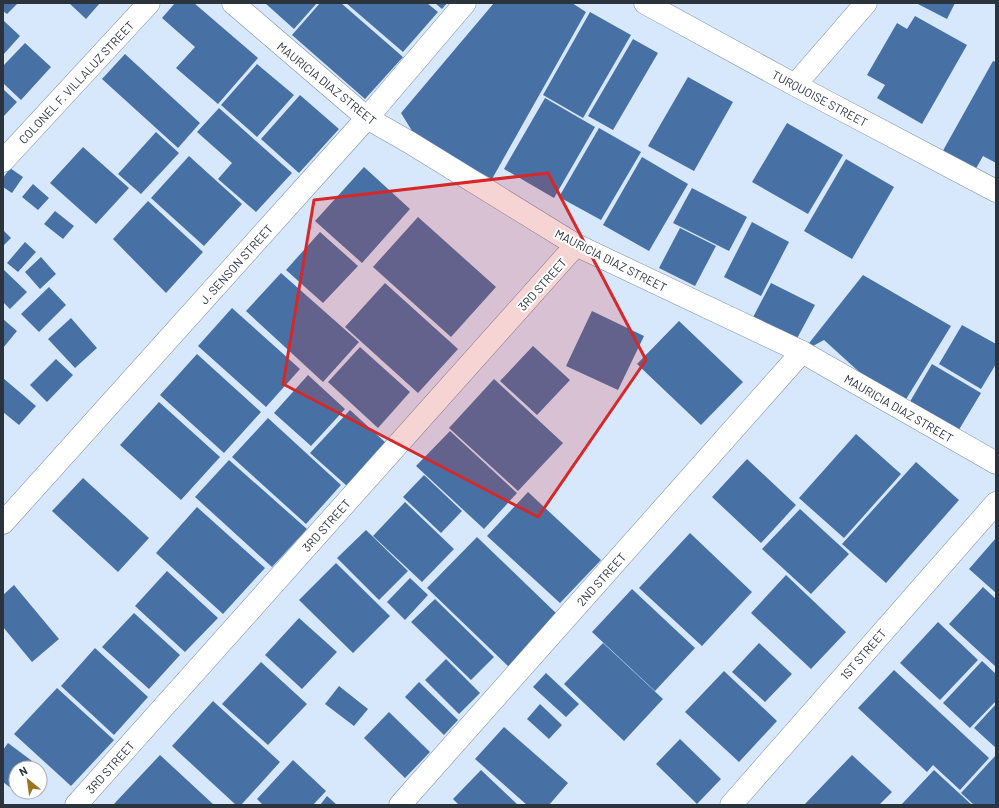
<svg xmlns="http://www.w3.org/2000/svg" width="999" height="808" viewBox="0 0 999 808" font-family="Barlow,sans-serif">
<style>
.building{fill:#4771a5}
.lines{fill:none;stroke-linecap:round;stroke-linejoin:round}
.minor-casing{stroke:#7a8da6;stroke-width:23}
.tertiary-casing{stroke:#7a8da6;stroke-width:23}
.minor{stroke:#fff;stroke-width:22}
.tertiary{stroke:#fff;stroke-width:22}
.marked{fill:#d62828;fill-opacity:0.2;stroke:#d62828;stroke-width:3;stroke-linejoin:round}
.labels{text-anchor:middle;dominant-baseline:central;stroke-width:4;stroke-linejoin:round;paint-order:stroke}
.street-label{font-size:12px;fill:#2b333d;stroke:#fff}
</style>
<rect width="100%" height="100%" fill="#d7e8fd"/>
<path class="building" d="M3 3H18L7 14 3 11Z
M69 3H100L86 19Z
M175 3H194L258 58 218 104 176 68 195 47 162 18Z
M265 3H317L294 29Z
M320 3H341L403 57 365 99 292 35Z
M346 3H427L438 12 403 52Z
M435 3H447L442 9Z
M494 3H572L586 12 492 179 417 139 401 113Z
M916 3H955L947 19Z
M590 12 631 35 583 118 543 95Z
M915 16 967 45 922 124 877 98 885 85 867 75 897 23 907 29Z
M3 20 20 36 3 55Z
M633 39 658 53 613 130 588 116Z
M25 43 51 67 21 100 3 83V66Z
M125 54 200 123 178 148 102 79Z
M993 61 996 62V163L983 156 973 174 940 156Z
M257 64 294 95 257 137 221 105Z
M688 77 733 102 694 171 648 146Z
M3 89 17 102 3 117Z
M300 95 339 129 299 173 261 139Z
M545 98 595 127 554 198 504 169Z
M219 108 292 173 256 212 218 179 232 163 197 132Z
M787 123 843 155 808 214 752 182Z
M599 128 641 152 601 220 559 197Z
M156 132 179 153 141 194 118 174Z
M83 147 129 188 96 224 50 183Z
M189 156 242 204 204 246 151 198Z
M642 157 688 184 649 251 603 225Z
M846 159 894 187 852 259 804 231Z
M364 167 410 209 362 263 315 221Z
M10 168 23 177 12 193 3 187V178Z
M33 184 49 198 38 210 22 197Z
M692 188 747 217 729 251 673 223Z
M148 201 203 252 166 293 113 239Z
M55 211 74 226 63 239 44 224Z
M418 217 496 287 451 337 373 267Z
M752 222 789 242 761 296 724 277Z
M680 228 716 246 695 286 659 268Z
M3 230 11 238 3 246Z
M320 232 358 266 323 303 286 270Z
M25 242 36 252 18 272 7 263Z
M41 257 56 274 40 289 25 272Z
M3 269 27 292 10 309 3 302Z
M281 273 359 342 323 382 246 311Z
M863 275 951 326 900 409 824 340 802 352Z
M385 283 458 349 418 393 345 327Z
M771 283 815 305 794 344 751 321Z
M49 287 66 305 39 332 21 314Z
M232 308 300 369 266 407 198 346Z
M592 311 644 336 618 390 566 366Z
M71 318 97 348 75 368 48 339Z
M3 319 17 331 3 348Z
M679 321 743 382 701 425 637 364Z
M962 325 996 344V364L981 389 939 364Z
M533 346 570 380 537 415 500 381Z
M360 347 410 392 378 428 328 382Z
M197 354 261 412 224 453 160 395Z
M56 359 73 375 47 402 30 385Z
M932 364 981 393 957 433 908 405Z
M308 375 345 409 311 446 274 413Z
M3 378 36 406 19 425 3 412Z
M494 379 563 443 518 491 449 428Z
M159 402 220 457 181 500 120 445Z
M350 410 386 443 347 486 310 453Z
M268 418 341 485 306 524 232 457Z
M450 431 517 493 484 529 416 466Z
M856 434 901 474 844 538 799 498Z
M747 459 796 505 761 543 712 497Z
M229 460 307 529 272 567 195 497Z
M916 462 959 500 886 583 842 544Z
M424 475 462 511 441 533 403 497Z
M83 478 149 538 118 572 52 511Z
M528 492 601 560 560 603 487 536Z
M405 502 454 549 422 582 373 536Z
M197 507 265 568 223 614 156 553Z
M800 509 849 554 811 594 762 549Z
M366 530 408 571 379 600 337 558Z
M690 533 752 592 702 646 639 588Z
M477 537 559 616 509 667 427 588Z
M996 538V593L969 569Z
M336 563 390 616 353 653 299 600Z
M167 571 218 618 185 652 135 606Z
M786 575 846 632 811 669 751 613Z
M410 578 428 595 405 620 387 602Z
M14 585 59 639 32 662 3 627V595Z
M983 587 996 599V667L949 624Z
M632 589 695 648 655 691 592 632Z
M435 599 494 657 471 680 411 622Z
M134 613 180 655 149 689 102 647Z
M299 618 337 652 302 689 265 655Z
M938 622 978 660 940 700 900 663Z
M603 643 663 699 624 741 564 684Z
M759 643 792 674 765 702 732 672Z
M95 648 148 697 114 735 61 686Z
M446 659 480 693 459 714 425 680Z
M982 661 996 674V701L970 728 943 703Z
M261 662 307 704 268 745 222 704Z
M894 670 989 758 960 790 933 765 927 772 858 708Z
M724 671 777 721 739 762 685 712Z
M546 673 579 704 566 717 533 687Z
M419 682 458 720 444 735 405 697Z
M339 686 368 709 354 726 325 704Z
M57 688 114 740 71 786 14 734Z
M213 701 280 762 241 805H236L172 746Z
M540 704 562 725 549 739 527 719Z
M996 704V748L974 728Z
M389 712 430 752 405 778 364 738Z
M504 727 568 783 549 805H527L475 759Z
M680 739 721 779 697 804 656 764Z
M8 743 36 764 33 768H16V792L3 782V750Z
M160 755 214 805H113Z
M852 755 892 792 879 805H804Z
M996 755V805H974L961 793Z
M293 760 326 791 313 805H263L257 799Z
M481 770 518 805H459L453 799Z
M934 770 972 805H901Z
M327 796 337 805H320Z"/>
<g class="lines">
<defs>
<path id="minor" d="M645 3 795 85 996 191
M795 85 866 3
M3 161 149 3
M3 523 367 118 465 3
M76 805 576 245
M400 805 802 352
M731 805 996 503"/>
<path id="tertiary" d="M233 3 367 118 409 142 576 245 802 352 996 463"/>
</defs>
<use href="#minor" class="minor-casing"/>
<use href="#tertiary" class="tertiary-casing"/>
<use href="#minor" class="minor"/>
<use href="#tertiary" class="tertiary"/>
</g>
<path class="marked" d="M548 173 646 360 538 517 283 384 314 200Z"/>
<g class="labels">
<g class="street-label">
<text transform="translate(76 82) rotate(-47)">COLONEL F. VILLALUZ STREET</text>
<text transform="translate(327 83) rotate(39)">MAURICIA DIAZ STREET</text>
<text transform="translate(820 98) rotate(28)">TURQUOISE STREET</text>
<text transform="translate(611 260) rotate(27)">MAURICIA DIAZ STREET</text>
<text transform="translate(236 264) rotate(-48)">J. SENSON STREET</text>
<text transform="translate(542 284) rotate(-48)">3RD STREET</text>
<text transform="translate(899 408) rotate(30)">MAURICIA DIAZ STREET</text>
<text transform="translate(326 525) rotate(-48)">3RD STREET</text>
<text transform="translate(601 579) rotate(-48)">2ND STREET</text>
<text transform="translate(863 654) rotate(-49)">1ST STREET</text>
<text transform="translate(110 767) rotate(-48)">3RD STREET</text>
</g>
</g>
<rect width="999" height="808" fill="none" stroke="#2b333d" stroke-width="8"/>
<g transform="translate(28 780) rotate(331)"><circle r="19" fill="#ffffff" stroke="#aaadb1"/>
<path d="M0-3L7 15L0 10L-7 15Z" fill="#98751f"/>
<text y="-6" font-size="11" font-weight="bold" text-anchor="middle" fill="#2b333d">N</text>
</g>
</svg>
